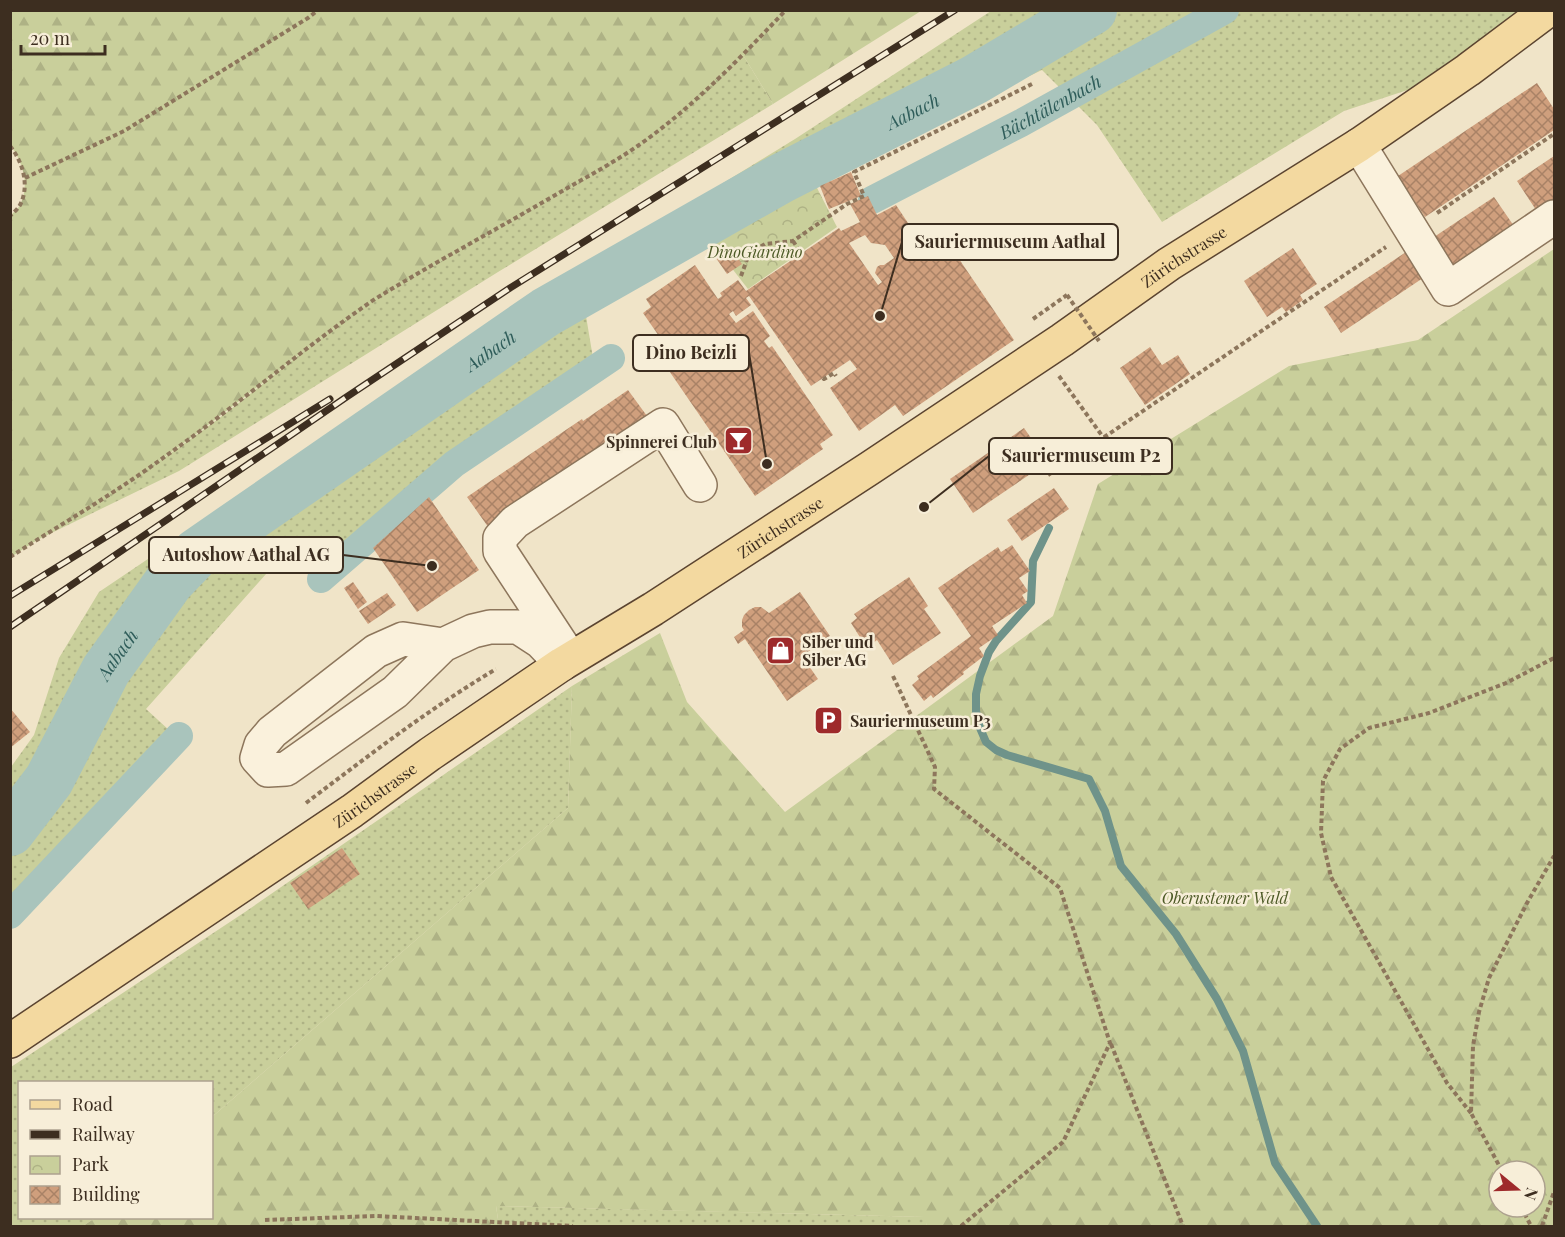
<svg xmlns="http://www.w3.org/2000/svg" width="1565" height="1237" viewBox="0 0 1565 1237" font-family="'Playfair Display',serif">
<style>
.grass{fill:url(#grass-dots)}
.forest{fill:url(#forest-firs);fill-rule:evenodd}
.park{fill:url(#park-crowns)}
.lines{fill:none;stroke-linecap:round;stroke-linejoin:round}
.stream{stroke:#6f938a;stroke-width:8}
.canal{stroke:#a9c4bc;stroke-width:28}
.river{stroke:#a9c4bc;stroke-width:50}
.building{fill:url(#building-cross-hatch);fill-rule:evenodd}
.minor-casing{stroke:#8d765c;stroke-width:36}
.major-casing{stroke:#5b4430;stroke-width:36}
.path{stroke:#8d765c;stroke-width:4;stroke-dasharray:4.5 3;stroke-linecap:butt}
.minor{stroke:#faf1dc;stroke-width:33}
.major{stroke:#f3d9a0;stroke-width:33}
.rail-casing{stroke:#3d2e20;stroke-width:7}
.rail{stroke:#f7eed8;stroke-width:4.5;stroke-dasharray:14;stroke-linecap:butt}
.path-bridge{stroke:#8d765c;stroke-width:4;stroke-dasharray:4.5 3;stroke-linecap:butt}
.labels{text-anchor:middle;dominant-baseline:central;stroke-width:5;stroke-linejoin:round;paint-order:stroke}
.park-label{font-size:16px;font-style:italic;fill:#4d5a26;stroke:#f7eed8}
.street-label{font-size:16px;fill:#3d2e20;stroke:#f7eed8}
.poi-label{font-size:16px;font-weight:bold;fill:#3d2e20;stroke:#f7eed8;text-anchor:start}
.water-label{font-size:18px;font-style:italic;fill:#2f5d5a;stroke:#f7eed8}
.leader{fill:none;stroke:#3d2e20;stroke-width:2}
.callout-dot{fill:#3d2e20;stroke:#f7eed8;stroke-width:2}
.callout{fill:#f7eed8;stroke:#3d2e20;stroke-width:2}
.callout-label{font-size:18px;text-anchor:middle;font-weight:bold;fill:#3d2e20}
</style>
<defs>
<pattern id="grass-dots" width="8" height="8" patternUnits="userSpaceOnUse" patternTransform="scale(1.5)"><rect width="8" height="8" fill="#c9cf9b"/><path d="M2 2h.1M6 6h.1" fill="none" stroke="#aeb285" stroke-width="1.8" stroke-linecap="round"/></pattern>
<pattern id="forest-firs" width="22" height="20" patternUnits="userSpaceOnUse" patternTransform="scale(1.5)"><rect width="22" height="20" fill="#c9cf9b"/><path d="M5 1l3.5 6h-7zM16 11l3.5 6h-7z" fill="#aeb285"/></pattern>
<pattern id="park-crowns" width="20" height="18" patternUnits="userSpaceOnUse" patternTransform="scale(1.5)"><rect width="20" height="18" fill="#c9cf9b"/><path d="M2 6a3 3 0 1 1 6 0M12 15a3 3 0 1 1 6 0" fill="none" stroke="#aeb285"/></pattern>
<pattern id="building-cross-hatch" width="8" height="8" patternUnits="userSpaceOnUse" patternTransform="scale(1.5)"><rect width="8" height="8" fill="#cf9f7d"/><path d="M0 0l8 8M0 8l8-8" fill="none" stroke="#a98266"/></pattern>
</defs>
<rect width="100%" height="100%" fill="#f0e4c8"/>
<path class="grass" d="M991 11H1548L1468 70 1344 111 1162 222 1097 125 1042 70 836 169 585 310 596 376 442 479 328 581 291 546 146 709 181 741 11 924V767L34 735 59 658 99 592 523 306 795 139Z
M743 55 773 104 498 272 179 471 35 541C98 502 159 463 218 419 270 379 320 336 375 299L598 171 682 111Z
M572 686 568 808 212 1117V1082H20V1218H95L83 1226H11V1067L245 912Z
M496 1206 925 1217 927 1226H499Z"/>
<path class="forest" d="M11 10H921V11L773 104 743 55 682 111 646 140 598 171 375 299C303 348 238 405 167 455 117 492 63 523 11 557L10 216C13 213 18 209 20 205 30 186 23 162 11 146Z
M1554 249V1226H927L924 1217 496 1206 499 1226H83L95 1218H212V1117L568 808 572 686 660 633 687 702 785 812 1053 616 1098 484 1289 366 1418 340ZM1499 1171H1535V1207H1499Z"/>
<path class="park" d="M815 184 837 227 748 289 713 244Z"/>
<g class="lines">
<path class="stream" d="M1049 528 1033 561 1031 602 996 641 989 652 980 676 976 694V711L980 728 986 742 996 750 1007 755 1089 779 1105 811 1121 866 1176 934 1217 999 1243 1051 1275 1163 1317 1226"/>
<g class="canal">
<path id="s1" d="M872 200 1021 123 1225 10"/>
<path d="M321 579 454 464 611 358"/>
<path d="M10 915 179 736"/>
</g>
<path class="river" id="s2" d="M10 831 49 780 106 670 169 582 197 553 546 312 780 179 974 80 1092 10"/>
</g>
<path class="building" d="M1537 83 1554 109V130L1425 217 1398 176Z
M1554 156V202L1538 213 1517 181Z
M851 172 861 196 829 209 820 186Z
M868 196 877 215 896 205 920 241 938 228 1014 340 903 416 895 405 859 431 830 388 857 369 850 360 811 386 749 296 746 298 751 305 736 316 733 311 729 314 736 323 753 311 770 336 764 341 769 348 772 346 833 435 820 444 823 449 755 496 652 346 661 339 643 313 651 307 646 299 695 265 718 299 722 296 720 293 738 280 746 291 839 228 841 231 860 222 850 204ZM865 235 871 243 885 245 894 258 884 265H880L877 267 875 273 882 282 878 285 849 243Z
M1494 197 1516 229 1452 271 1431 239Z
M731 248 742 264 727 274 716 258Z
M1293 248 1317 284 1300 295 1303 300 1286 312 1282 307 1267 317 1244 281Z
M1406 252 1423 278 1341 333 1324 307Z
M1150 347 1162 365 1178 355 1190 374 1145 405 1120 368Z
M628 390 647 416 491 531 467 497 582 419 583 421Z
M1024 428 1048 462 973 513 950 479Z
M1054 488 1069 509 1022 541 1007 520Z
M429 497 479 570 417 612 373 548Z
M1012 545 1030 571 1019 578 1028 591 1022 595 1027 603 992 626 998 635 979 648 984 656 963 672 964 674 933 698 931 695 924 701 912 685 919 679 917 676 971 636 938 588 998 547 1001 552Z
M909 577 928 606 924 609 941 633 893 665 877 640 872 644 869 638 863 642 851 623 857 618 854 614Z
M353 582 367 602 358 609 344 588Z
M800 592 830 636 802 656 818 679 787 701 745 639 738 644 734 637 744 630 742 627V620L744 615 749 610 755 607H761L769 613Z
M387 593 396 605 368 624 359 611Z
M10 708 30 732 10 748Z
M342 848 360 874 308 909 290 883Z"/>
<g class="lines">
<defs>
<path id="minor" d="M1359 145 1448 289 1554 217
M443 645 403 639 376 651 272 732 261 745 257 758 268 770 286 769 395 692 443 645 473 631 490 627H518L541 642 562 664
M565 650 500 551V538L515 522 663 425 700 485"/>
<g id="major">
<path id="s3" d="M10 1041 352 811 430 754 562 664 653 609 870 468 1062 340 1169 264 1359 145 1468 70 1548 10"/>
</g>
</defs>
<use href="#minor" class="minor-casing"/>
<use href="#major" class="major-casing"/>
<path class="path" d="M10 146C23 162 30 186 20 205 18 209 13 213 10 216
M25 178 124 131 308 18 318 10
M1437 213 1554 134
M793 241 801 253
M741 276 749 254 765 244 793 241 847 204 864 196 854 172 1032 84
M1033 319 1067 295
M1059 376 1103 437
M823 378 824 379 834 373 836 376
M1048 475 1386 247
M10 557C63 523 117 492 167 455 238 405 303 348 375 299 437 261 501 227 564 190 592 174 620 159 646 140 697 103 742 56 786 10
M893 676 935 767 934 789 1060 888 1110 1043 1063 1142 961 1226
M306 803C368 756 429 709 496 669
M1111 1044 1183 1226
M1471 1113 1447 1083 1331 877 1321 833 1323 781 1340 749 1369 728 1429 713 1506 683 1554 658
M1502 1171 1471 1113 1473 1046 1479 1012 1489 978 1527 903 1554 856
M1521 1207 1531 1226
M265 1220 376 1216 573 1226
M1542 1226 1554 1192"/>
<use href="#minor" class="minor"/>
<use href="#major" class="major"/>
<defs>
<path id="rail" d="M10 596 330 399
M10 627 345 398 510 288 955 10"/>
</defs>
<use href="#rail" class="rail-casing"/>
<use href="#rail" class="rail"/>
<path class="path-bridge" d="M1067 295 1099 341"/>
</g>
<defs>
<symbol id="bar-square" viewBox="-11 -11 22 22"><rect x="-9" y="-9" width="18" height="18" rx="4" fill="#9e2a2b" stroke="#f7eed8"/><path d="M-6-5H6L.8 .8V4.5H3.5V6h-7V4.5H-.8V.8Z" fill="#fff"/></symbol>
<symbol id="shop-square" viewBox="-11 -11 22 22"><rect x="-9" y="-9" width="18" height="18" rx="4" fill="#9e2a2b" stroke="#f7eed8"/><path d="M-5-2.5h2.3a2.7 3.5 0 0 1 5.4 0H5L5.5 6h-11ZM-1.5-2.5h3a1.5 2.3 0 0 0-3 0Z" fill="#fff"/></symbol>
<symbol id="parking-square" viewBox="-11 -11 22 22"><rect x="-9" y="-9" width="18" height="18" rx="4" fill="#9e2a2b" stroke="#f7eed8"/><path d="M-3.5-5.5H1a3.5 3.5 0 0 1 0 7H-1V5.5H-3.5ZM-1-3.4V-.6H.8a1.4 1.4 0 0 0 0-2.8Z" fill="#fff"/></symbol>
</defs>
<g fill-rule="evenodd">
<use href="#bar-square" x="722" y="424" width="33" height="33"/>
<use href="#shop-square" x="764" y="634" width="33" height="33"/>
<use href="#parking-square" x="812" y="704" width="33" height="33"/>
</g>
<g class="labels">
<g class="park-label">
<text x="755" y="251">DinoGiardino</text>
<text x="1225" y="897">Oberustemer Wald</text>
</g>
<g class="street-label">
<text stroke="none"><textPath href="#s3" startOffset="1412">Zürichstrasse</textPath></text>
<text stroke="none"><textPath href="#s3" startOffset="926">Zürichstrasse</textPath></text>
<text stroke="none"><textPath href="#s3" startOffset="440">Zürichstrasse</textPath></text>
</g>
<g class="poi-label">
<text x="717" y="441" text-anchor="end">Spinnerei Club</text>
<text x="802" y="641">Siber und<tspan x="802" dy="18">Siber AG</tspan></text>
<text x="850" y="720">Sauriermuseum P3</text>
</g>
<g class="water-label">
<text stroke="none"><textPath href="#s1" startOffset="201">Bächtälenbach</textPath></text>
<text stroke="none"><textPath href="#s2" startOffset="1179">Aabach</textPath></text>
<text stroke="none"><textPath href="#s2" startOffset="693">Aabach</textPath></text>
<text stroke="none"><textPath href="#s2" startOffset="207">Aabach</textPath></text>
</g>
</g>
<path class="leader" d="M880 316L902 242M767 464L749 353M924 507L989 456M432 566L343 555"/>
<g class="callout-dot">
<circle cx="880" cy="316" r="6"/>
<circle cx="767" cy="464" r="6"/>
<circle cx="924" cy="507" r="6"/>
<circle cx="432" cy="566" r="6"/>
</g>
<g class="callout">
<rect x="902" y="224" width="216" height="36" rx="6"/>
<rect x="633" y="335" width="116" height="36" rx="6"/>
<rect x="989" y="438" width="183" height="36" rx="6"/>
<rect x="149" y="537" width="194" height="36" rx="6"/>
</g>
<g class="callout-label">
<text x="1010" y="248">Sauriermuseum Aathal</text>
<text x="691" y="359">Dino Beizli</text>
<text x="1081" y="462">Sauriermuseum P2</text>
<text x="246" y="561">Autoshow Aathal AG</text>
</g>
<rect width="1565" height="1237" fill="none" stroke="#3d2e20" stroke-width="24"/>
<rect x="18" y="1081" width="195" height="138" fill="#f7eed8" stroke="#ada18e" stroke-width="1.5"/>
<rect x="30" y="1100" width="30" height="9" fill="#f3d9a0" stroke="#ada18e" stroke-width="1.5"/>
<text x="72" y="1111" font-size="18" fill="#3d2e20">Road</text>
<rect x="30" y="1130" width="30" height="9" fill="#3d2e20" stroke="#ada18e" stroke-width="1.5"/>
<text x="72" y="1141" font-size="18" fill="#3d2e20">Railway</text>
<rect x="30" y="1156" width="30" height="18" fill="url(#park-crowns)" stroke="#ada18e" stroke-width="1.5"/>
<text x="72" y="1171" font-size="18" fill="#3d2e20">Park</text>
<rect x="30" y="1186" width="30" height="18" fill="url(#building-cross-hatch)" stroke="#ada18e" stroke-width="1.5"/>
<text x="72" y="1201" font-size="18" fill="#3d2e20">Building</text>
<g transform="translate(1517 1189) rotate(109)"><circle r="28" fill="#f7eed8" stroke="#ada18e" stroke-width="1.5"/>
<path d="M0-4.5L10 22L0 15L-10 22Z" fill="#9e2a2b"/>
<text y="-9" font-size="16" font-weight="bold" text-anchor="middle" fill="#3d2e20">N</text>
</g>
<path d="M21 45v9h84v-9" fill="none" stroke="#3d2e20" stroke-width="3"/>
<text x="30" y="45" font-size="18" fill="#3d2e20" stroke="#f7eed8" stroke-width="4.5" paint-order="stroke">20 m</text>
</svg>
